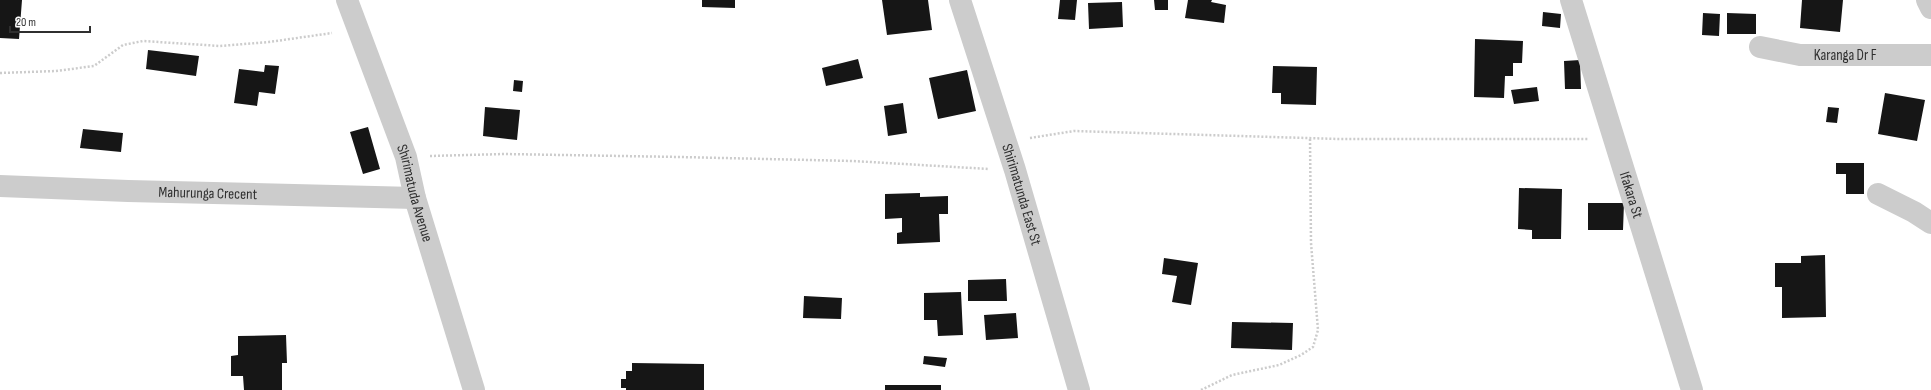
<svg xmlns="http://www.w3.org/2000/svg" width="1931" height="390" viewBox="0 0 1931 390" font-family="'Sofia Sans Condensed',sans-serif">
<style>
.building{fill:#161616}
.lines{fill:none;stroke-linecap:round;stroke-linejoin:round}
.path{stroke:#ccc;stroke-width:2.5;stroke-dasharray:2 2;stroke-linecap:butt}
.minor{stroke:#ccc;stroke-width:22}
.labels{text-anchor:middle;dominant-baseline:central;stroke-width:4;stroke-linejoin:round;paint-order:stroke}
.street-label{font-size:15px;fill:#2f2f2f;stroke:#fff}
</style>
<rect width="100%" height="100%" fill="#fff"/>
<path class="building" d="M0 0H22L19 39 0 38Z
M702 0H735V8L702 7Z
M882 0H928L932 30 887 35Z
M1060 0H1077L1075 20 1058 19Z
M1154 0H1168V10H1155Z
M1188 0H1212L1211 2 1226 5 1224 23 1185 18Z
M1802 0H1843L1840 32 1800 28Z
M1122 2 1123 27 1089 29 1088 3Z
M1543 12 1561 14 1560 28 1542 26Z
M1703 13 1720 14 1719 36 1702 35Z
M1727 13 1756 14V34H1727Z
M1475 39 1523 41 1522 63H1513V76H1505L1504 98 1474 97Z
M148 50 199 56 196 76 146 69Z
M858 59 863 78 826 86 822 68Z
M1580 60 1581 89H1565L1564 61Z
M265 65 279 66 275 94 259 92 257 106 234 103 239 69 264 72Z
M1273 66 1317 67 1316 105 1281 104V93H1272Z
M967 70 976 111 938 119 929 78Z
M514 80 523 81 522 92 513 91Z
M1537 87 1539 101 1514 104 1511 90Z
M1885 93 1925 100 1917 141 1878 134Z
M903 103 907 133 888 136 884 106Z
M485 107 520 110 517 140 483 136Z
M1828 107 1839 108 1837 123 1826 122Z
M368 127 380 169 363 174 350 132Z
M83 129 123 133 121 152 80 148Z
M1836 163H1864V194H1846V174H1836Z
M1519 188 1562 189 1561 239H1532V230L1518 229Z
M920 193V197L948 196V214H939L940 242 897 244V233L902 232V218L885 219V194Z
M1588 203H1624L1623 230H1588Z
M1825 255 1826 317 1782 318V287H1775V263H1801V256Z
M1164 258 1198 263 1191 305 1172 302 1177 276 1162 274Z
M1006 279 1007 301H968V280Z
M961 292 963 335 938 336 937 320H924V293Z
M804 296 842 298 841 319 803 318Z
M1016 313 1018 338 986 340 984 315Z
M1232 322 1293 323 1292 350 1231 348Z
M286 335 287 363H282V390H244L243 376H231V356L238 355V336Z
M924 356 947 358 945 367 923 364Z
M632 363 704 364V390H626V388H621V379H626V371H632Z
M885 385H941V390H885Z"/>
<g class="lines">
<path class="path" d="M0 73 56 71 94 66 123 45 143 41 220 46 269 42 332 33
M1030 138 1074 131 1339 139H1588
M430 156 504 154 680 157 853 161 989 169
M1201 390 1232 375 1279 365 1301 355 1313 347 1318 330 1311 243 1310 138"/>
<g class="minor">
<path id="s1" d="M347 0 406 157 415 198 474 390"/>
<path id="s2" d="M960 0 1015 170 1079 390"/>
<path id="s3" d="M1571 0 1692 390"/>
<path d="M1927 0 1931 8"/>
<path id="s4" d="M1760 47 1800 55H1931"/>
<path id="s5" d="M0 186 128 191 415 198"/>
<path d="M1878 194 1914 212 1931 223"/>
</g>
</g>
<g class="labels">
<g class="street-label">
<text stroke="none"><textPath href="#s4" startOffset="86">Karanga Dr F</textPath></text>
<text stroke="none"><textPath href="#s5" startOffset="208">Mahurunga Crecent</textPath></text>
<text stroke="none"><textPath href="#s1" startOffset="205">Shirimatuda Avenue</textPath></text>
<text stroke="none"><textPath href="#s2" startOffset="204">Shirimatunda East St</textPath></text>
<text stroke="none"><textPath href="#s3" startOffset="204">Ifakara St</textPath></text>
</g>
</g>
<path d="M10 26v6h80v-6" fill="none" stroke="#2f2f2f" stroke-width="2"/>
<text x="16" y="26" font-size="12" fill="#2f2f2f" stroke="#ffffff" stroke-width="3" paint-order="stroke">20 m</text>
</svg>
